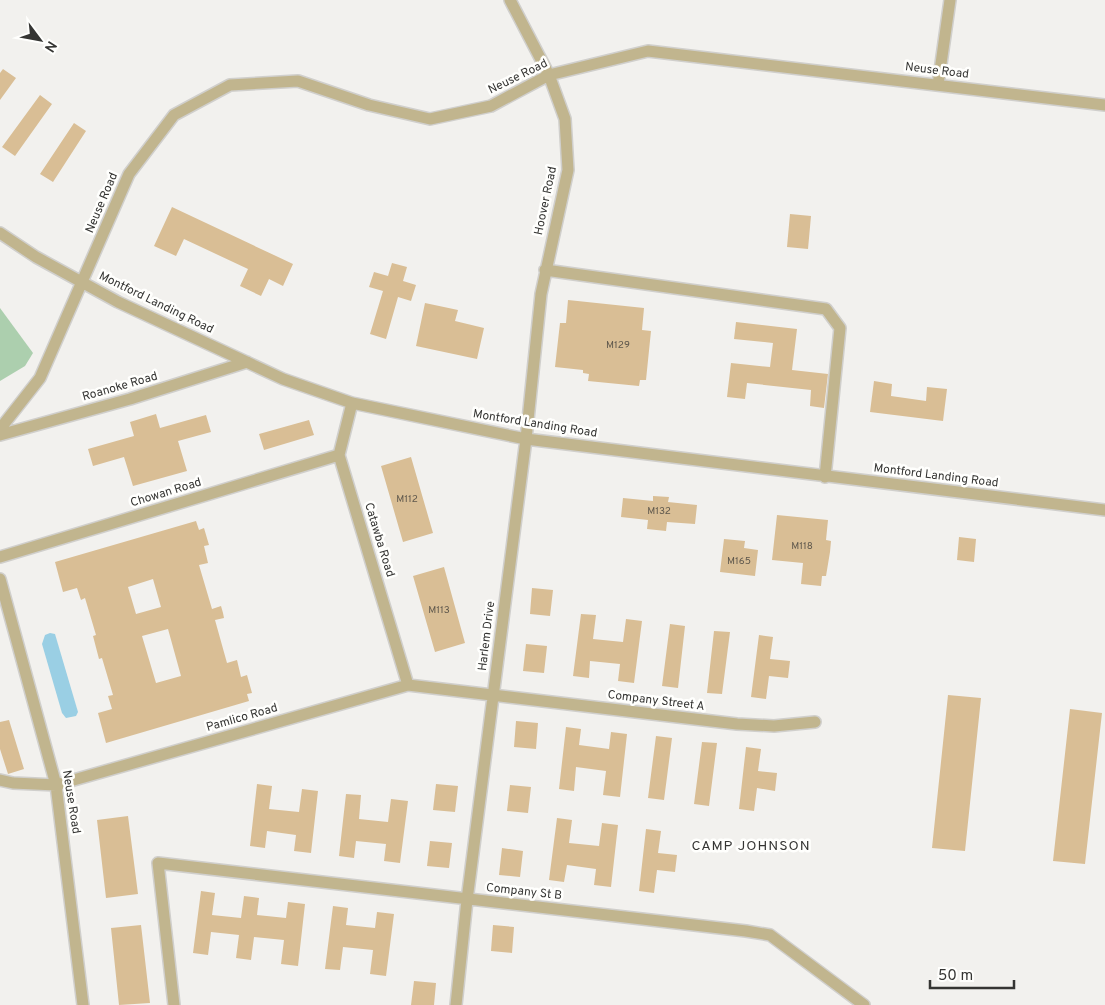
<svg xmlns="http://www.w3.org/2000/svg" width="1105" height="1005" viewBox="0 0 1105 1005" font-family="Overpass,sans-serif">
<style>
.green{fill:#accfae}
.water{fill:#9acfe4}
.building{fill:#d9be95;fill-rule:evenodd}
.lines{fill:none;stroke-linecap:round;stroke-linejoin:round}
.minor-casing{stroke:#d0cfcc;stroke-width:14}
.minor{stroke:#c1b58e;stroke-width:11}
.labels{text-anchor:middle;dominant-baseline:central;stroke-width:5;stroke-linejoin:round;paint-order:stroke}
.number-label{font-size:10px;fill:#5e574c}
.street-label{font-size:12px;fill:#353533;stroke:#fffffd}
.neighbourhood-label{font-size:14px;letter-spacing:1px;fill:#353533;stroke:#fffffd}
</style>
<rect width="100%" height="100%" fill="#f2f1ee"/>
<path class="green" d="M0 308 33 353 25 366 0 381Z"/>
<path class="water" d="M50 633 55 634 78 712 76 716 66 718 62 713 42 644 45 635Z"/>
<path class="building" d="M3 69 16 78 0 100V73Z
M40 95 52 104 15 156 2 147Z
M74 123 86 131 53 182 40 174Z
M172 207 293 264 283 286 269 279 261 296 240 286 248 269 184 239 176 256 154 246Z
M790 214 811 216 808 249 787 247Z
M392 263 407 267 403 281 416 285 411 301 398 297 386 339 370 334 383 291 369 287 374 272 388 276Z
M568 300 644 308 642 330 651 331 646 380H640L639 386 588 381 589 374 583 373V370L555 367 560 323H566Z
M425 303 458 310 455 321 484 328 477 359 416 346Z
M736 322 797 329 792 370 828 374 824 408 810 406 811 390 747 383 745 399 727 397 731 363 770 367 773 343 734 339Z
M874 381 892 384 891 396 926 401 927 387 947 389 943 421 870 412Z
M156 414 160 428 206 415 211 432 178 441 187 471 133 486 124 457 93 466 88 449 134 436 130 422Z
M309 420 314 435 264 450 259 434Z
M411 457 433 533 403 542 381 466Z
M653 496 669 497 668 502 697 505 695 524 667 522 666 531 647 529 648 520 621 517 623 498 653 501Z
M777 515 828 520 826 540 831 541 830 552 826 576H822L821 586 801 584 803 563 772 560Z
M196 521 199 530 204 528 209 545 204 546 208 563 199 565 212 609 221 606 223 613 224 618 215 620 227 663 237 660 241 677 247 675 252 693 247 694 249 701 106 743 98 713 112 709 108 696 113 695 102 658 99 659 93 636 96 635 85 598 81 600 77 588 63 592 55 562ZM153 579 161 607 136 614 128 587ZM168 629 181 676 156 683 142 636Z
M959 537 976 539 974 562 957 560Z
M724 539 745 541 744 548 758 550 755 576 720 572Z
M444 567 465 643 435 652 413 576Z
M532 588 553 590 550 616 530 614Z
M581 614 596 615 593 639 623 642 626 619 642 621 634 683 618 681 620 664 590 661 589 678 573 676Z
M670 624 685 626 678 688 662 686Z
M714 631 730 632 722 694 707 693Z
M759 635 773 637 770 659 790 661 788 678 769 676 766 699 751 697Z
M526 644 547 646 544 673 523 671Z
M948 695 981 698 965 851 932 848Z
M1070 709 1102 713 1085 864 1053 861Z
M9 720 24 769 8 774 0 749V722Z
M516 721 538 723 536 749 514 747Z
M566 727 581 729 579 745 609 749 611 732 627 734 620 797 603 795 606 771 576 767 574 791 559 789Z
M656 736 672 738 664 800 648 798Z
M702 742 717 743 709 806 694 804Z
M746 747 761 749 758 771 777 773 775 791 757 788 754 811 739 809Z
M257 784 272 786 269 809 299 812 302 789 318 791 311 853 294 851 296 835 267 831 265 848 250 846Z
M436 784 458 786 455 812 433 810Z
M510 785 531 787 528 813 507 811Z
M346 794 361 795 359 819 388 822 391 799 408 801 400 863 384 861 386 844 356 841 354 858 339 856Z
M128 816 138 894 106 898 97 820Z
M557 818 572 820 569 843 599 846 602 823 618 825 611 887 594 885 596 869 567 865 564 882 549 880Z
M646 829 661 831 658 853 677 855 675 872 657 870 654 893 639 891Z
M430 841 452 843 449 868 427 866Z
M502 848 523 851 520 877 499 875Z
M201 891 215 893 212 915 241 918 244 896 259 898 257 915 286 918 288 902 305 904 298 966 281 964 284 940 254 937 251 960 236 958 239 935 211 932 208 955 193 953Z
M333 906 348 908 346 925 375 928 377 912 394 914 386 976 370 974 373 950 343 947 340 970 325 969Z
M141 925 150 1003 119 1005 111 928Z
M493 925 514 927 512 953 491 951Z
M414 981 436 983 434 1005H411Z"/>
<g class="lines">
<defs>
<path id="minor" d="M938 85 950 0
M0 233 36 257 118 302 283 379 352 403 526 439 1105 510
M545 270 826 309 840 328 825 477
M352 403 339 455 408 685
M0 429 40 378 129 174 174 115 230 85 298 81 369 105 430 119 491 106 549 75 648 51 1105 105
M0 435 130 399 247 362
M0 557 339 455
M0 579 56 785 83 1005
M0 780 13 783 56 785 408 685 737 724 774 726 815 722
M174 1005 158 863 746 931 770 935 864 1005
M456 1005 467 900 526 439 541 294 568 170 565 119 549 75 510 0"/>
</defs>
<use href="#minor" class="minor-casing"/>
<use href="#minor" class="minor"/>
</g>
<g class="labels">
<g class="number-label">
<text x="618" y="345">M129</text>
<text x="407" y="499">M112</text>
<text x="659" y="511">M132</text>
<text x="802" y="546">M118</text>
<text x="739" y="561">M165</text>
<text x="439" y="610">M113</text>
</g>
<g class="street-label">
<text transform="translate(937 71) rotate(7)">Neuse Road</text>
<text transform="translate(518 77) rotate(-26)">Neuse Road</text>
<text transform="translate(546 201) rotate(-78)">Hoover Road</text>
<text transform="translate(102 203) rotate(-67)">Neuse Road</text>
<text transform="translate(156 303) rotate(26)">Montford Landing Road</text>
<text transform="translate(120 387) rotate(-16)">Roanoke Road</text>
<text transform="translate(535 424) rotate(9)">Montford Landing Road</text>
<text transform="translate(936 476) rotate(7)">Montford Landing Road</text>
<text transform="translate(166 493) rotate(-17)">Chowan Road</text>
<text transform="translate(379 540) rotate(73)">Catawba Road</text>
<text transform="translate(487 636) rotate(-83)">Harlem Drive</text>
<text transform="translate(656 701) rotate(7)">Company Street A</text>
<text transform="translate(242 718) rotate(-16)">Pamlico Road</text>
<text transform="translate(71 802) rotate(81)">Neuse Road</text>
<text transform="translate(524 892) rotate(6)">Company St B</text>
</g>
<g class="neighbourhood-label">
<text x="751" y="846">CAMP JOHNSON</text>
</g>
</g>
<g transform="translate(40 40) rotate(122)" stroke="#fffffd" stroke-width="4" paint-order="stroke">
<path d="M0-4L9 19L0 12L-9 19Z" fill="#353533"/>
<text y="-8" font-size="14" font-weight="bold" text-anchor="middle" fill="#353533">N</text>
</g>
<path d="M930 980v8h84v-8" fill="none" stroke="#353533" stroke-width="2.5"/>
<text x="938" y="980" font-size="15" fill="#353533" stroke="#fffffd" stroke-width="4" paint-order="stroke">50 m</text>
</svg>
